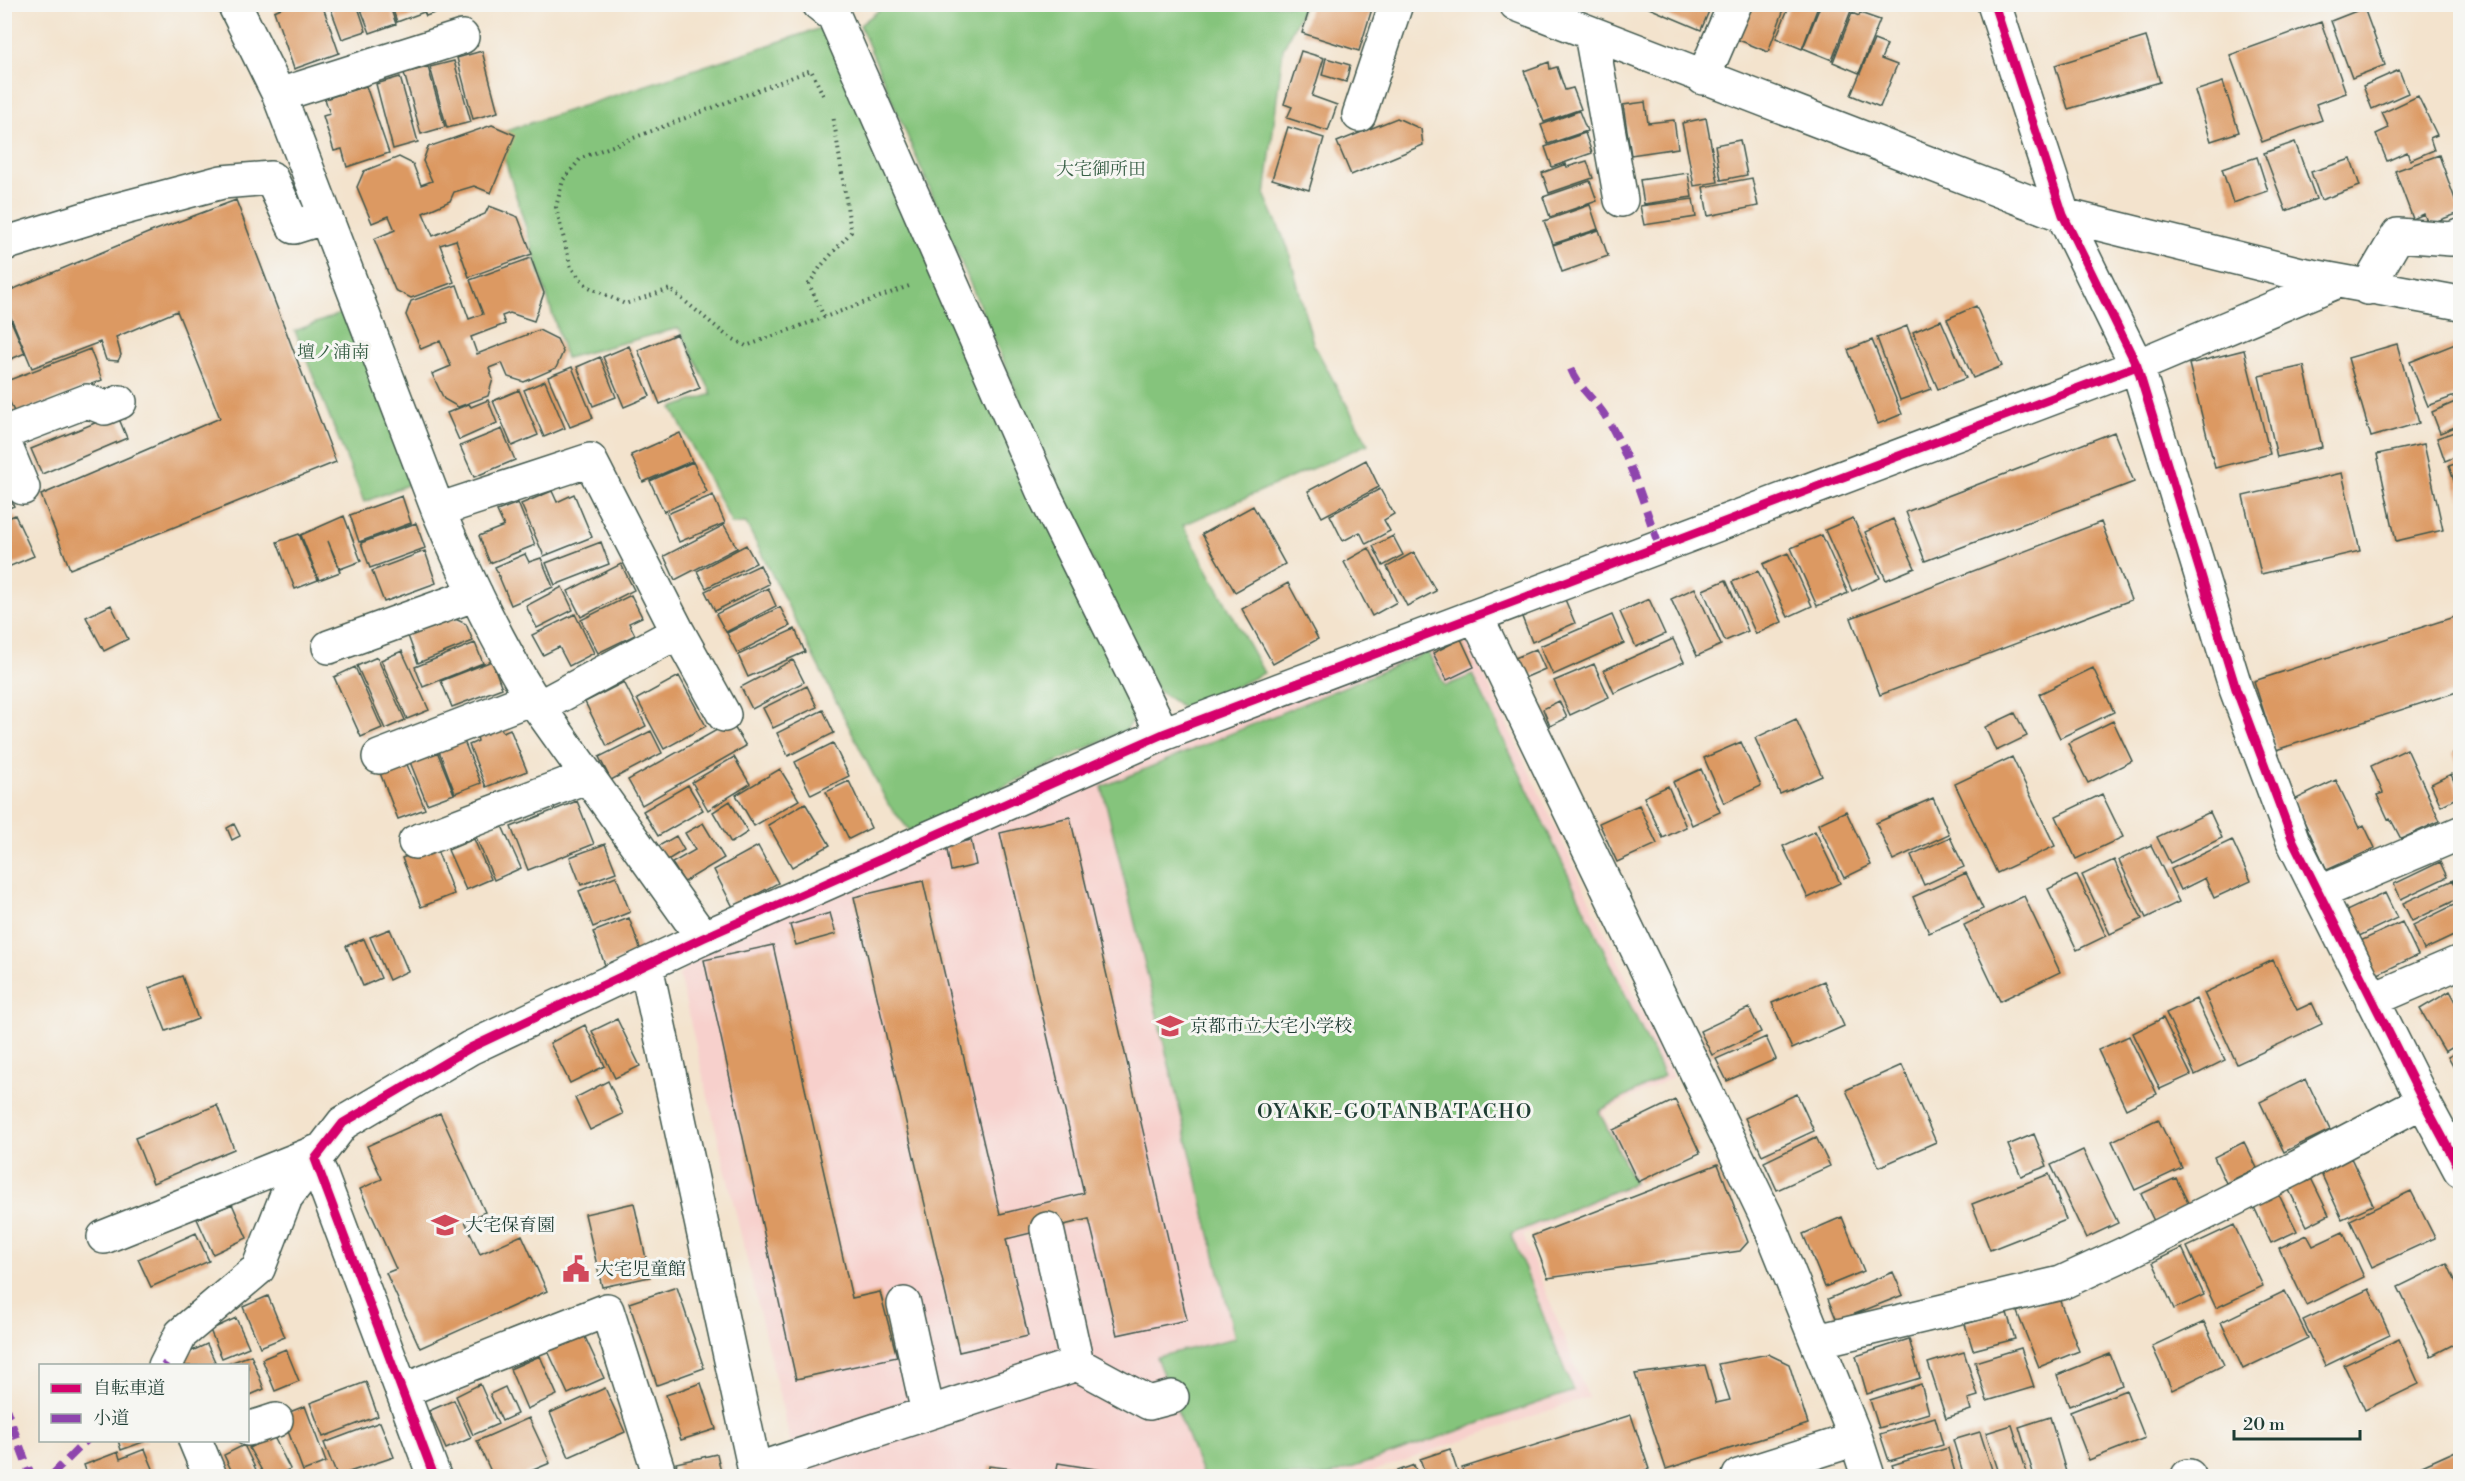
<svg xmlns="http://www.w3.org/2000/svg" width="2465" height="1481" viewBox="0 0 2465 1481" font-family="'Libre Bodoni','Noto Serif JP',serif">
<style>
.built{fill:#f7d0cc}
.green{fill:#85c47c;stroke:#528058;stroke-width:1.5}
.building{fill:#dc9962}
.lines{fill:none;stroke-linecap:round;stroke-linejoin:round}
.minor-casing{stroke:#3f564b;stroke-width:36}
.path{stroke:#3f564b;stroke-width:4;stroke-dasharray:1.5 4.5;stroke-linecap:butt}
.minor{stroke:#fff;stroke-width:33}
.quiet{stroke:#8e44ad;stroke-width:8;stroke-dasharray:15 8;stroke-linecap:butt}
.cycleway-casing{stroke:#f6f6f2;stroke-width:13}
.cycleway{stroke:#d6006c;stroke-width:9}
.labels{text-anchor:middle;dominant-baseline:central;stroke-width:6;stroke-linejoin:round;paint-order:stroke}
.park-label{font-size:18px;fill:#385f46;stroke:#f6f6f2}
.poi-label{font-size:18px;fill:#1f3d34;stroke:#f6f6f2;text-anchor:start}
.neighbourhood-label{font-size:20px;letter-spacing:1.5px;fill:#1f3d34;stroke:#f6f6f2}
</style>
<rect width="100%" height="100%" fill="#f6f6f2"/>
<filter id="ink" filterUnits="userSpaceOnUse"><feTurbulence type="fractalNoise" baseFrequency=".0167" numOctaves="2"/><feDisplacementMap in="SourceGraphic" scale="12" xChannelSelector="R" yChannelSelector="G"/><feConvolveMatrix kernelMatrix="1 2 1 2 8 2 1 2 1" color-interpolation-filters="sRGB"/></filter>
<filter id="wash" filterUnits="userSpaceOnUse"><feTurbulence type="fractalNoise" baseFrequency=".008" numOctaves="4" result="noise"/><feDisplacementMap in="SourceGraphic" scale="24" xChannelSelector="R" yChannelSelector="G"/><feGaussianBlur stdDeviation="1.35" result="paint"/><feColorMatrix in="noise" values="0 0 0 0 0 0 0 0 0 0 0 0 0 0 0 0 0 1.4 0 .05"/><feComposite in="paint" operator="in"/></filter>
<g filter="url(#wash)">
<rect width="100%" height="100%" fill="#f3e3cd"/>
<path class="built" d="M1447 634 1466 637 1673 1077 1603 1112 1637 1185 1523 1235 1588 1397 1360 1476H795L794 1457 679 975 700 955 786 911Z"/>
<path class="green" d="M887 4 1304 5 1283 49 1265 196 1288 248 1313 343 1368 444 1183 525 1264 673 1187 710 1157 690 1087 550 1022 405 860 25Z
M827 26 1136 713 1127 729 910 831 888 804 746 523 732 524 672 408 712 394 679 328 566 358 497 134Z
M347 311 415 482 364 502 295 331Z
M1428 652 1445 686 1473 675 1664 1076 1599 1111 1634 1183 1511 1234 1573 1391 1328 1476H1203L1156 1357 1235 1338 1102 787Z"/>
<g id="blocks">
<path class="building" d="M291 4H322L339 53 294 69 274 11Z
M329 4H357L366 31 342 39Z
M359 4H389L396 24 370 33Z
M391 4H447L448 8 426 16 424 12 397 22Z
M1311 4H1359L1372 9 1359 51 1302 33Z
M1608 4H1622L1620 9Z
M1650 4H1712L1701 30 1649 8Z
M1748 4H1786L1768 52 1734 38Z
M1790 4H1819L1802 49 1776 38Z
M1821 4H1845L1852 8 1832 60 1803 48Z
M2364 8 2385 65 2352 78 2331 21Z
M1852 13 1859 16 1860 13 1880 20 1859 73 1833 62Z
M2321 22 2346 93 2316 104 2322 120 2262 142 2230 55Z
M2146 37 2160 82 2068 109 2055 65Z
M1874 40 1887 45 1881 59 1897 65 1880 107 1851 95Z
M482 51 498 112 473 119 457 58Z
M1301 51 1324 58 1312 96 1337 105 1328 131 1287 118 1292 107 1284 104Z
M1326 58 1350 65 1346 82 1322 75Z
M454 61 471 122 447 128 430 67Z
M1549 62 1550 69 1557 67 1565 90 1573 88 1581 109 1544 122 1524 71Z
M428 67 445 127 421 134 404 73Z
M2399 70 2408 93 2372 109 2363 86Z
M400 77 418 142 393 149 376 84Z
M2223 82 2239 132 2211 141 2195 91Z
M366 86 389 153 347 167 342 149 334 151 323 116 330 114 325 99Z
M2418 96 2437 135 2430 138 2434 150 2410 160 2407 152 2387 161 2376 134 2389 128 2382 113Z
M1645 102 1648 123 1674 120 1678 148 1631 155 1623 105Z
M1579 111 1587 131 1548 144 1541 125Z
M1397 118 1421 129 1423 145 1351 175 1337 142Z
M1706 118 1718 182 1694 186 1682 123Z
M492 125 515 135 491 193 474 186 454 192 450 201 423 213 433 236 485 214 489 206 518 217 532 254 469 277 456 240 440 245 454 282 411 298 395 290 374 239 395 230 389 216 372 223 357 187 364 171 399 157 413 164 421 185 432 181 423 161 428 147Z
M1288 127 1324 138 1309 190 1272 179Z
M1585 133 1592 153 1552 167 1545 147Z
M1740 140 1747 175 1721 180 1715 145Z
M2295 142 2316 199 2286 211 2264 153Z
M2439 155 2460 213 2428 224 2424 214 2413 219 2395 171Z
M2257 157 2268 191 2233 203 2222 169Z
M2351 159 2360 186 2321 200 2311 172Z
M1587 161 1593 178 1549 193 1542 173 1566 164 1567 167Z
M1688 173 1692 197 1644 204 1640 180Z
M1752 178 1758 206 1708 216 1703 187Z
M1590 181 1597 201 1550 217 1543 197Z
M1693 199 1696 217 1644 225 1640 206Z
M236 200 336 462 70 569 41 495 220 418 177 311 116 337 121 355 118 361 106 360 100 342 32 368 4 301V293L148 233Z
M1590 205 1598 229 1553 244 1544 221Z
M1599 230 1608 256 1562 272 1553 245Z
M531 258 544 293 534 321 510 313 502 316 505 324 471 337 477 354 539 330 557 339 563 352 556 368 524 382 508 377 502 363 489 368 493 379 488 396 458 407 444 399 432 374 451 366 440 341 421 349 406 315 411 301 457 285 469 319 483 314 470 280Z
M1976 306 2002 366 1973 378 1947 319Z
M1941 320 1966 378 1938 389 1913 332Z
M11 321 25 353 4 362V324Z
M1907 326 1931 389 1900 400 1877 338Z
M677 334 700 388 660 404 638 350Z
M1872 340 1902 414 1878 424 1848 350Z
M2460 342V394L2428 406 2410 362Z
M2397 344 2419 423 2371 437 2348 358Z
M629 346 650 396 624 407 603 357Z
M90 349 102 380 15 414 4 388V382Z
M2244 350 2270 454 2215 468 2189 364Z
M600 357 616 397 593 406 577 367Z
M2304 366 2322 447 2277 457 2259 376Z
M572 367 593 418 570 427 548 377Z
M545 381 565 428 544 437 524 390Z
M519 390 538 435 512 446 493 401Z
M488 400 497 423 459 440 447 413 469 404 471 407Z
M2460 400V425L2440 433 2432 412Z
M117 414 127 438 42 474 31 449Z
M502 429 515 460 474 477 460 446Z
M2460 430V455L2445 461 2437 438Z
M2114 432 2134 482 1925 561 1906 512Z
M680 433 692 461 643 482 631 455Z
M2424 444 2443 530 2396 541 2377 454Z
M1366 460 1379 487 1322 517 1308 491Z
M693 462 707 492 664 512 650 481Z
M2460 462V499L2449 466Z
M2342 473 2360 551 2261 574 2243 496Z
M4 484 14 506 4 510Z
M1380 489 1394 514 1384 520 1390 531 1366 544 1360 532 1343 541 1330 515Z
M552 491 557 502 574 494 592 537 544 556 521 504Z
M713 495 725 523 679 542 667 514Z
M402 496 411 523 359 542 350 515Z
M518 503 535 545 490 563 479 536 504 526 497 511Z
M1253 506 1285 564 1235 592 1202 534Z
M15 515 34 556 6 568 4 520Z
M344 516 361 561 340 569 328 541 340 572 319 580 301 535Z
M1853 518 1880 578 1852 591 1825 530Z
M1893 519 1915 568 1886 580 1865 532Z
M2101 522 2131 600 1880 695 1851 618Z
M416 523 425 548 370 568 361 543Z
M724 525 737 548 675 580 664 556Z
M299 534 318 580 295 589 277 542Z
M1822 535 1848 593 1817 606 1791 548Z
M1393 536 1403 555 1383 566 1373 546Z
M601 542 609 564 555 585 546 563Z
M746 545 756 563 706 588 697 571Z
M1369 548 1397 602 1372 616 1344 562Z
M425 551 436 583 384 602 372 571Z
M1414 552 1436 591 1407 606 1387 567Z
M1788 553 1812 606 1788 617 1763 564Z
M525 554 529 562 541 558 553 587 511 605 495 567Z
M621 564 634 590 581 617 568 591Z
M760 565 769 584 715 611 705 591Z
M1758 571 1782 622 1756 634 1732 582Z
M1726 580 1748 631 1725 641 1703 590Z
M1288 583 1318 639 1273 664 1242 609Z
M562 587 573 610 537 628 526 606Z
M768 588 776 606 726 632 716 614Z
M1695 588 1721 645 1697 656 1671 599Z
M631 595 642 617 629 623 635 635 598 653 581 620Z
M1564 597 1575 623 1532 642 1522 617Z
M1649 599 1665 634 1636 647 1620 612Z
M111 605 128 639 104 651 86 617Z
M780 607 790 626 737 653 727 633Z
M575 614 594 653 569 666 559 647 543 655 532 635Z
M1612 615 1624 643 1553 675 1540 646Z
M2460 615V691L2276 750 2254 681Z
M449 616 466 624 473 641 418 663 407 633Z
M795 629 805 652 748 677 738 655Z
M1461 639 1474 667 1447 680 1433 653Z
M1673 639 1684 662 1614 693 1604 670Z
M475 643 483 663 423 687 415 667Z
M1536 649 1545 669 1522 679 1513 659Z
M402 651 429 710 407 719 381 660Z
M377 657 405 720 385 729 357 666Z
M793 660 804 682 752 709 741 687Z
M492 661 502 688 452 707 441 681Z
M1594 664 1609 697 1570 715 1554 681Z
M355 667 382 728 361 737 334 677Z
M2093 668 2114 712 2060 738 2039 694Z
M679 676 706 726 664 749 637 699Z
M624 682 646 726 607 746 585 702Z
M807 686 817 707 773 728 763 708Z
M1559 701 1567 718 1550 726 1543 709Z
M823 710 834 733 788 756 777 733Z
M2015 713 2027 736 1996 751 1985 727Z
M1796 719 1822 776 1780 794 1755 738Z
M2113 721 2132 761 2088 783 2068 743Z
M731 722 746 746 642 805 628 780Z
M500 727 503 732 510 729 527 771 486 787 469 745 478 741 477 736Z
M651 731 662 753 611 780 599 757Z
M464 741 481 783 455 793 439 751Z
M1741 742 1761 786 1724 803 1704 758Z
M833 743 849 776 811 795 795 762Z
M2407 749 2440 821 2401 839 2390 818 2388 819 2377 795 2383 793 2371 766Z
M2460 749V769L2453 753Z
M437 751 454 794 427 804 410 762Z
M734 757 750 784 708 810 692 782Z
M2012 757 2055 846 1997 873 1955 784Z
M406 762 425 809 398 819 380 773Z
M780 769 799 800 754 826 736 795Z
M1701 769 1720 812 1692 825 1673 782Z
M2451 774 2460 796 2441 806 2431 784Z
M2336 780 2359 828 2364 825 2375 848 2327 870 2294 800Z
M849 781 871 828 849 839 826 792Z
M688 785 703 810 658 836 643 811Z
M1668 786 1686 827 1663 838 1644 797Z
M2102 794 2123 837 2076 859 2056 816Z
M1933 798 1949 834 1893 860 1876 823Z
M577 801 594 844 528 870 511 827Z
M730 801 748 832 731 843 713 812Z
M805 803 830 845 792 867 768 825Z
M1639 805 1657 844 1617 862 1599 823Z
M1846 811 1871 865 1844 878 1818 824Z
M2210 812 2222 838 2170 863 2157 837Z
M1070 817 1187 1320 1117 1335 1089 1219 1006 1239 1028 1336 959 1352 854 897 923 881 1000 1214 1084 1193 1000 833Z
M703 823 724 858 684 882 672 863 695 850 685 833Z
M234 824 240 836 232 840 227 828Z
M502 826 521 868 494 880 476 837Z
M1815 831 1840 883 1808 898 1783 846Z
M676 836 684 850 666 861 657 847Z
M1950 837 1964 867 1924 885 1911 855Z
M474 839 491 879 466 890 448 850Z
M971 840 976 865 951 871 946 845Z
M2232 840 2251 881 2214 898 2205 878 2181 890 2171 869Z
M605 844 616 872 581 885 570 857Z
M435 845 454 894 421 907 402 858Z
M2151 845 2179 902 2146 918 2119 860Z
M758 846 778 883 733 907 714 870Z
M2114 860 2142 919 2110 934 2082 875Z
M2440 862 2447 877 2401 899 2394 884Z
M1966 873 1983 909 1929 933 1913 897Z
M2077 875 2106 936 2077 950 2048 889Z
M616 876 630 912 593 927 579 891Z
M2453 880 2460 898 2412 921 2403 903Z
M2385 893 2397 918 2353 939 2342 913Z
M2024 896 2060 972 2000 1001 1964 925Z
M2460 902V933L2424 950 2413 925Z
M830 913 836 934 796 945 790 925Z
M629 918 641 951 605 965 593 932Z
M2402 922 2418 955 2372 977 2356 943Z
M390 929 408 971 389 980 370 937Z
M364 939 381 978 363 986 346 946Z
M773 945 852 1298 880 1292 897 1357 796 1379 704 960Z
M2273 960 2297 1010 2312 1003 2322 1024 2237 1064 2204 993Z
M182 976 198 1019 166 1031 149 988Z
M1824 981 1844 1026 1792 1049 1772 1003Z
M2450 991 2460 1009V1043L2445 1052 2420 1009Z
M2196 999 2225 1060 2195 1075 2166 1013Z
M1749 1008 1761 1032 1712 1055 1700 1031Z
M2163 1018 2191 1075 2160 1089 2133 1033Z
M617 1019 640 1066 615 1078 592 1031Z
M585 1025 605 1066 570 1083 550 1043Z
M2129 1036 2157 1094 2126 1109 2098 1050Z
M1766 1037 1776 1059 1727 1081 1716 1059Z
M2460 1050V1079L2448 1057Z
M1902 1065 1936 1142 1879 1167 1846 1090Z
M2306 1079 2330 1130 2284 1152 2260 1102Z
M608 1081 623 1114 590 1130 575 1098Z
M1797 1094 1814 1131 1762 1155 1745 1118Z
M1675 1100 1700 1153 1638 1182 1613 1130Z
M217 1105 234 1149 153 1183 135 1138Z
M440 1113 485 1212 465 1221 480 1254 522 1235 547 1291 420 1348 386 1273 396 1269 360 1189 382 1179 367 1146Z
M2158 1119 2182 1168 2135 1190 2112 1141Z
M2034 1134 2047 1166 2021 1176 2008 1145Z
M1816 1137 1830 1166 1777 1190 1764 1162Z
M2244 1142 2257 1168 2226 1183 2214 1157Z
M2083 1150 2118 1223 2086 1238 2051 1165Z
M2351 1158 2373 1205 2342 1219 2321 1173Z
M1718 1164 1748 1242 1740 1251 1548 1278 1532 1236Z
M2049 1174 2066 1220 1990 1250 1972 1204Z
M2310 1176 2329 1215 2307 1226 2287 1186Z
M2176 1178 2189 1205 2154 1221 2141 1194Z
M2411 1191 2435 1238 2372 1267 2350 1220Z
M2279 1195 2297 1231 2271 1243 2254 1207Z
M634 1203 650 1277 602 1287 585 1214Z
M232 1204 247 1238 213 1254 197 1219Z
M1842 1217 1864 1271 1825 1287 1803 1234Z
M2234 1225 2263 1286 2216 1308 2187 1247Z
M2343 1232 2364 1277 2306 1305 2279 1248 2307 1235 2313 1246Z
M196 1233 209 1261 151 1287 138 1259Z
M2182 1248 2204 1295 2174 1309 2153 1262Z
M2447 1263 2460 1291V1341L2431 1356 2398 1287Z
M1893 1272 1903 1295 1837 1321 1828 1299Z
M677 1287 704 1368 657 1385 629 1303Z
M2369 1289 2390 1335 2325 1366 2303 1320Z
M2285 1291 2308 1338 2243 1369 2221 1322Z
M268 1296 285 1337 260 1347 243 1307Z
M2058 1296 2079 1351 2039 1367 2017 1312Z
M2007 1313 2015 1339 1973 1350 1965 1324Z
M236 1318 249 1347 222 1358 210 1330Z
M2204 1322 2224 1365 2172 1390 2152 1346Z
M584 1335 604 1378 568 1394 548 1351Z
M1909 1339 1920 1378 1867 1394 1856 1356Z
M2399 1339 2419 1384 2365 1410 2344 1365Z
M207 1344 217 1366H180L177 1358Z
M2021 1348 2034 1387 1987 1401 1975 1362Z
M286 1349 299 1381 275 1391 262 1359Z
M1964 1352 1978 1396 1968 1399 1971 1410 1946 1418 1928 1363Z
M1768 1354 1789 1364 1808 1424 1666 1469 1635 1374 1705 1365 1716 1403 1730 1400 1718 1364Z
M2110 1354 2122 1385 2069 1406 2057 1375Z
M251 1355 264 1389 248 1396V1366L225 1365Z
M540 1356 557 1395 527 1409 510 1369Z
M366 1382 378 1416 323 1437 310 1403Z
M701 1383 716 1429 681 1440 666 1395Z
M480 1384 498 1424 473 1435 456 1396Z
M1921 1384 1929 1413 1879 1428 1870 1400Z
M505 1387 517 1414 502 1421 490 1394Z
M605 1388 625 1432 569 1457 550 1413Z
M2126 1390 2145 1438 2089 1460 2070 1412Z
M454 1400 471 1438 446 1449 429 1411Z
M305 1406 326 1462 303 1471 282 1415Z
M1631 1415 1649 1469 1626 1476H1464L1462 1468Z
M1935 1417 1943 1445 1889 1461 1880 1434Z
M2050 1417 2066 1472 2051 1476H2034L2019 1427Z
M529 1418 550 1463 519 1476H493L477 1441Z
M380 1422 394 1457 337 1476 324 1443Z
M2012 1425 2028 1476H2000L1986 1433Z
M1980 1432 1994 1476H1964L1953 1440Z
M273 1435 290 1469 275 1476H265L249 1448Z
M118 1440H146V1441L121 1450Z
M244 1445 259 1476H234L224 1455Z
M1948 1448 1956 1476H1896L1892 1465Z
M145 1449 156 1476H88L84 1465 118 1452 120 1459Z
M1450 1449 1459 1476H1426L1420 1459Z
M2460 1449V1476H2424L2420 1467Z
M717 1454 722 1476H679L676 1463Z
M1058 1463 1133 1475V1476H988L989 1466 1056 1474Z
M1414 1465 1418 1476H1384Z"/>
</g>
</g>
<g filter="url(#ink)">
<use href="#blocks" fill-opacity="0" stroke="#3f564b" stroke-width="1.5"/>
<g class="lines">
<defs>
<path id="minor" d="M234 4 279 95 438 510C465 574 495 638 532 698L703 938
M819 4 834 16 1044 494 1163 734
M1516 4 2063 215 2301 274 2460 303
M1994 4 2063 215 2137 366 2236 689 2293 841 2423 1101 2460 1170
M1591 34 1621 200
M1703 78 1735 4
M279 95 462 37
M1359 115 1396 4
M4 244 101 214 222 182 271 178 294 227 326 217
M2367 288 2398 235 2451 239 2460 236
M4 433 87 401 105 408 120 402
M4 442 23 488
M438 510 590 460 678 632 539 707
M1476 616 1766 1216 1856 1439 1868 1476
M678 632 724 715
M329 647 476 594
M379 757 532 698
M415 842 588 776
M2319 893 2460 833
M646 966 756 1476
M2372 1000 2460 962
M315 1159 434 1476
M104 1237 321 1150
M904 1304 928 1413
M1817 1341 2061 1283 2124 1254 2298 1167 2423 1101
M1077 1364 1149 1403 1172 1397
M165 1366 181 1334 258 1269 286 1197 343 1123 470 1048 703 938 1163 734 2137 366 2338 281
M402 1391 607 1310 660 1476
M248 1429 276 1420
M195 1440 210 1476
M755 1470 1077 1364 1047 1229
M1739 1476 1856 1439
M2188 1476H2189"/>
</defs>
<use href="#minor" class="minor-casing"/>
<path class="path" d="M823 95 811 70 581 158 563 180 556 207 571 268 587 286 625 304 670 289 726 335 746 346 912 285
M824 317 809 284 821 266 851 232 833 115"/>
<use href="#minor" class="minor"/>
<path class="quiet" d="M1571 369C1578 387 1593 398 1604 414 1629 454 1643 502 1659 546
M164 1366 166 1363
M4 1403 31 1476
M51 1476 87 1440"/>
<defs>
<path id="cycleway" d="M1994 4 2063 215 2137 366 2236 689 2293 841 2423 1101 2460 1170
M434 1476 315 1159 343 1123 470 1048 703 938 1163 734 2137 366"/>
</defs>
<use href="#cycleway" class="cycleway-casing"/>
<use href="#cycleway" class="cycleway"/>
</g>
</g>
<defs>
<symbol id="school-bare" viewBox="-9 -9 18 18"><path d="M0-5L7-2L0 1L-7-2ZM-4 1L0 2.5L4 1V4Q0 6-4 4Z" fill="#d1495b" stroke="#f6f6f2" stroke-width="2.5" paint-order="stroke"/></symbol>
<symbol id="civic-bare" viewBox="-9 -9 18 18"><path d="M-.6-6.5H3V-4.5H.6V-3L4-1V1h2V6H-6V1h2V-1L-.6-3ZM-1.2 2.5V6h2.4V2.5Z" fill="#d1495b" stroke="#f6f6f2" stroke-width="2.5" paint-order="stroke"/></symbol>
</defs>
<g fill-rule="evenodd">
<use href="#school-bare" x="1151" y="1007" width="38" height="38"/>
<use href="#school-bare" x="426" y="1206" width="38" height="38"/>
<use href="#civic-bare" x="557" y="1250" width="38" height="38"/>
</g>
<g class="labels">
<g class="park-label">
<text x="1101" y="169">大宅御所田</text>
<text x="333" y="352">壇ノ浦南</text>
</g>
<g class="poi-label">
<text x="1190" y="1026">京都市立大宅小学校</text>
<text x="465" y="1225">大宅保育園</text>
<text x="596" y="1269">大宅児童館</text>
</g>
<g class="neighbourhood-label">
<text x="1395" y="1112">OYAKE-GOTANBATACHO</text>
</g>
</g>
<rect width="2465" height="1481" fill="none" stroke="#f6f6f2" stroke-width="24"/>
<rect x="39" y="1364" width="210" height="78" fill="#f6f6f2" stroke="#a0aca6" stroke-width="1.5"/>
<rect x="51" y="1384" width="30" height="9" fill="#d6006c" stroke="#a0aca6" stroke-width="1.5"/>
<text x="93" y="1394" font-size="18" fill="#1f3d34">自転車道</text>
<rect x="51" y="1414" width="30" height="9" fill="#8e44ad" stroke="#a0aca6" stroke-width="1.5"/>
<text x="93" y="1424" font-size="18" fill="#1f3d34">小道</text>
<path d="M2234 1430v9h126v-9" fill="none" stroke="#1f3d34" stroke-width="3"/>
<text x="2243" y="1430" font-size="18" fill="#1f3d34" stroke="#f6f6f2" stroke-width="4.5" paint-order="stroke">20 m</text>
</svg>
